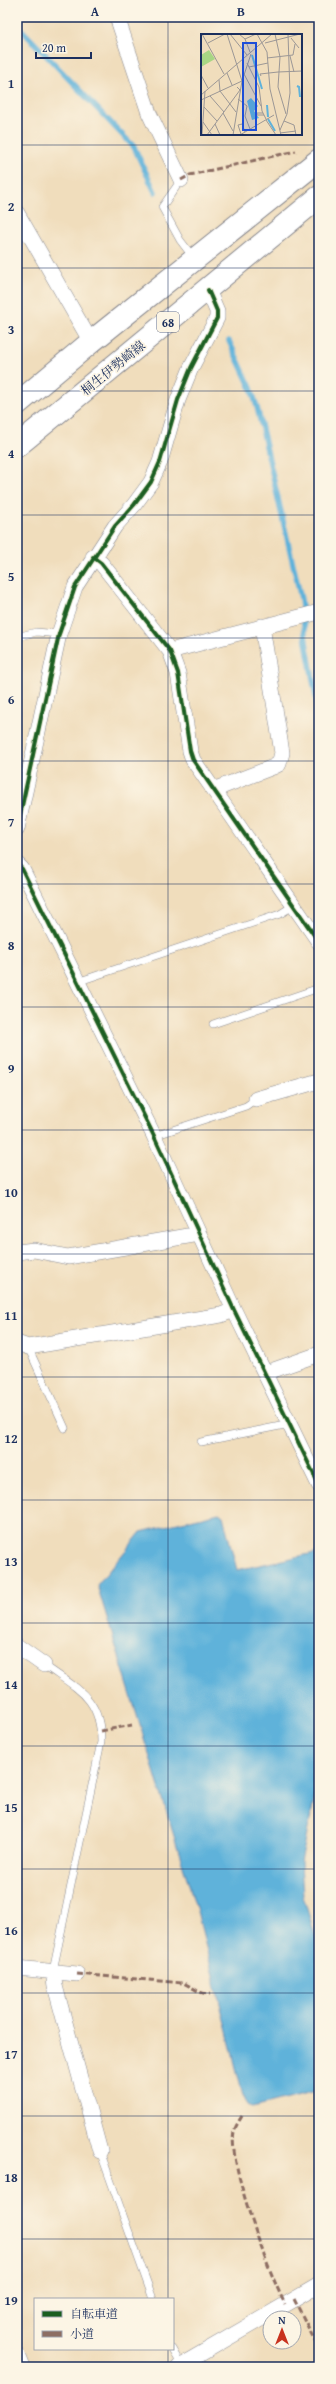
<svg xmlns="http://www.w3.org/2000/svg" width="336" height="2384" viewBox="0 0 336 2384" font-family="'Gentium Book Plus','Noto Serif JP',serif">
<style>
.water{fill:#5fb2da;stroke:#3d709c}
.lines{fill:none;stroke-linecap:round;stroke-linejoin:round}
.stream{stroke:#5fb2da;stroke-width:5.5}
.lane-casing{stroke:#86868d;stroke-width:8}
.street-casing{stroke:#86868d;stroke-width:16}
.primary-casing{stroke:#86868d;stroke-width:24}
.lane{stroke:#fff;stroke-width:7}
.street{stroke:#fff;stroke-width:15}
.primary{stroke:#fff;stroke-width:22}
.quiet{stroke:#8d6e63;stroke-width:3;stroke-dasharray:6 3;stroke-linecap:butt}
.cycleway-casing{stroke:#fcf5e5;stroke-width:6}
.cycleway{stroke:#1b5e20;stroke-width:4}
.grid{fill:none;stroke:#1b2f5e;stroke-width:1;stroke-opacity:0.55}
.labels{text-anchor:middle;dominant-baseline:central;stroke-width:3.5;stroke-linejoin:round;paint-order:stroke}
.shield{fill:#fcf5e5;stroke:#5e6a86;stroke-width:1}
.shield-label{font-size:12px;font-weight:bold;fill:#1b2f5e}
.street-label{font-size:13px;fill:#1b2f5e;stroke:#fcf5e5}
.inset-river{fill:none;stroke:#5fb2da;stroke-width:2}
.inset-road{fill:none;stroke:#9b9796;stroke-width:1}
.view{fill:#1d4ed8;fill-opacity:0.15;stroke:#1d4ed8;stroke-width:2}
.inset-edge{fill:none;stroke:#1b2f5e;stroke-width:2}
.neatline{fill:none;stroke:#1b2f5e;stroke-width:1.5}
.grid-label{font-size:13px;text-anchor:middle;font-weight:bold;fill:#1b2f5e}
</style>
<rect width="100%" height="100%" fill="#fcf5e5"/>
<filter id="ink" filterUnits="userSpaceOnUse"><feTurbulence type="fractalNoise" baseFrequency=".025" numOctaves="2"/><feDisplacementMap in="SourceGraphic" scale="8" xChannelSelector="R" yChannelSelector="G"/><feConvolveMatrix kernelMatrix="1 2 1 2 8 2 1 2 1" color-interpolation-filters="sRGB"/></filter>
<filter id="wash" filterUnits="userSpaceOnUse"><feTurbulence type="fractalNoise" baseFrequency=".012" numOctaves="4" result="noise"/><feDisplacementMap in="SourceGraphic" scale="16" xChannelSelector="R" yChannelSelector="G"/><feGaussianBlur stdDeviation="0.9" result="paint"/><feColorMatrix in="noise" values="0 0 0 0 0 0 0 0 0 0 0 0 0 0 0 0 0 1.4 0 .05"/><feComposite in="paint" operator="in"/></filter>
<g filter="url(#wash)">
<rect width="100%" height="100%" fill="#f0ddbc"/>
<path class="water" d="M219 1513 223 1516 237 1570 319 1552V1777L301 1862 303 1896 319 1948V2090L253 2107 247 2105 244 2100 197 1911 97 1585 141 1532Z"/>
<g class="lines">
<path class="stream" d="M17 25 134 147 155 192
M229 341 251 388 257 407 301 599 306 642 319 713"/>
</g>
</g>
<g filter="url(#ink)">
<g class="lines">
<defs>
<path id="lane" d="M181 180 162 207 180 240 193 257
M17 637 36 632 59 634
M77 982 280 914 293 906
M213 1024 319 988
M154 1136 246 1106 256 1099
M28 1347 65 1428
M201 1442 290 1424
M44 1665C77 1689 101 1697 101 1742L53 1971
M100 2151 153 2299
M17 2344 26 2367
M172 2349 181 2365"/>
<path id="street" d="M117 17 149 113 181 180
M17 213 91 342
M93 557 101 563 170 651 178 673 190 751 193 760 319 942
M170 651 319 612
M213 790 273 767 279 764 282 753 262 626
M17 829 59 634 75 587 115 526 134 505 151 482 160 462 178 400 191 368 217 318V311L208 290
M17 864 22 869 154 1136 234 1310 319 1485
M256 1099 319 1081
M17 1252 34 1250 68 1257 199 1234
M17 1343 28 1347 221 1315 234 1310
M265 1373 319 1354
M17 1646 44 1665
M17 1968 77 1974
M53 1971 55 1986 100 2151
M178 2367 319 2285"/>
<path id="primary" d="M17 404 91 342 319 160
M17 446 319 197"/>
</defs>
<use href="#lane" class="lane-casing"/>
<use href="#street" class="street-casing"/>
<use href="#primary" class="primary-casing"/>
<use href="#lane" class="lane"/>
<use href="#street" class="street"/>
<use href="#primary" class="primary"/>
<path class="quiet" d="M181 180 190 175 296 151
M101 1731 132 1725
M77 1974 183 1983C193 1987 199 1994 210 1994
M242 2116C239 2121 235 2127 234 2132 227 2161 270 2276 285 2304
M294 2299 319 2349"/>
<defs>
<path id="cycleway" d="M93 557 101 563 170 651 178 673 190 751 193 760 319 942
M17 829 59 634 75 587 115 526 134 505 151 482 160 462 178 400 191 368 217 318V311L208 290
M17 864 22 869 154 1136 234 1310 319 1485"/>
</defs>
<use href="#cycleway" class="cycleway-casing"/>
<use href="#cycleway" class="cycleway"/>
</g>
</g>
<path class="grid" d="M168 17V2299M17 145H319M17 268H319M17 391H319M17 515H319M17 638H319M17 761H319M17 884H319M17 1007H319M17 1130H319M17 1254H319M17 1377H319M17 1500H319M17 1623H319M17 1746H319M17 1869H319M17 1993H319M17 2116H319M17 2239H319M168 2349V2367"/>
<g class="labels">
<rect class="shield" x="157" y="312" width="22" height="20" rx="3"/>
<g class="shield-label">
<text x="168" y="322">68</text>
</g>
<g class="street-label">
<text transform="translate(113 368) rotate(-39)">桐生伊勢崎線</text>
</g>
</g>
<g transform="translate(201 34)">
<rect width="101" height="101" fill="#f0ddbc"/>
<path d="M8 16 14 25 0 33V21Z" fill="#a7d684"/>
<path d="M50 64 57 72 53 77 58 84 51 86 46 67Z" fill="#5fb2da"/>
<path class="inset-river" d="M51 21 61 55M96 52 98 53 99 63M66 71 67 83M67 85 74 97"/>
<path class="inset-road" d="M1 0 23 40M26 0 41 47 32 101M29 0 46 21M38 0 44 5 49 18M56 0 66 18 69 55 80 101M74 0 79 23 77 53 85 80M90 4 98 14M44 5 55 0M7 9 24 0M64 9 99 0M89 22 93 38M66 24 92 21 94 10M46 29 58 53 61 77 65 85M48 33 67 29M26 39 31 51M43 40 60 72M0 41 7 54M60 42 59 40 77 38 101 37M18 46 19 57 35 78M0 61 71 0M9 62 23 78M37 65 46 72 44 82 49 95M0 66 41 47 50 20M3 73 16 87M22 79 32 97M62 79H56V81H63M65 86 75 101M83 87 93 91 95 101M2 88 11 101M14 90 19 101M79 96 86 80 89 59 87 0M79 99 95 97M40 100 37 91 41 90 44 98M1 101 4 57M6 101 39 56 36 53M39 101 73 81"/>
<path class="view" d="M42 9H55V96H42Z"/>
<rect width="101" height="101" class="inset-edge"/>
</g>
<rect width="336" height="2384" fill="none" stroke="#fcf5e5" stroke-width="44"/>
<rect x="34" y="2298" width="140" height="52" fill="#fcf5e5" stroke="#a2a6af"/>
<rect x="42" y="2311" width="20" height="6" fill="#1b5e20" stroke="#a2a6af"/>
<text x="70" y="2318" font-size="12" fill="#1b2f5e">自転車道</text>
<rect x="42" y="2331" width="20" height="6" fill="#8d6e63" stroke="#a2a6af"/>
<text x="70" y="2338" font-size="12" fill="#1b2f5e">小道</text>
<g transform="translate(282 2330)"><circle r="19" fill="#fcf5e5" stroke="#a2a6af"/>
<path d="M0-3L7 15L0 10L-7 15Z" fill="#c8321e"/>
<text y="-6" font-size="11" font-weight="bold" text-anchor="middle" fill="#1b2f5e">N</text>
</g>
<path d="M36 52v6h55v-6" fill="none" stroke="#1b2f5e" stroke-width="2"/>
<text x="42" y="52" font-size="12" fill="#1b2f5e" stroke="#fcf5e5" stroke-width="3" paint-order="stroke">20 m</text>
<rect x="22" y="22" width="292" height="2340" class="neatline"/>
<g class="grid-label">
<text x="95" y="16">A</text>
<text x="241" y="16">B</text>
<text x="11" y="88">1</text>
<text x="11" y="211">2</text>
<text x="11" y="334">3</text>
<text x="11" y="458">4</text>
<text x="11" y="581">5</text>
<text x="11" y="704">6</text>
<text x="11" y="827">7</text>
<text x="11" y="950">8</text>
<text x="11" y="1073">9</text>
<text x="11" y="1197">10</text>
<text x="11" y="1320">11</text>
<text x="11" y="1443">12</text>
<text x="11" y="1566">13</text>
<text x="11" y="1689">14</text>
<text x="11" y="1812">15</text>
<text x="11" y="1935">16</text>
<text x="11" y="2059">17</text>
<text x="11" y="2182">18</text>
<text x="11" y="2305">19</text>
</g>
</svg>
